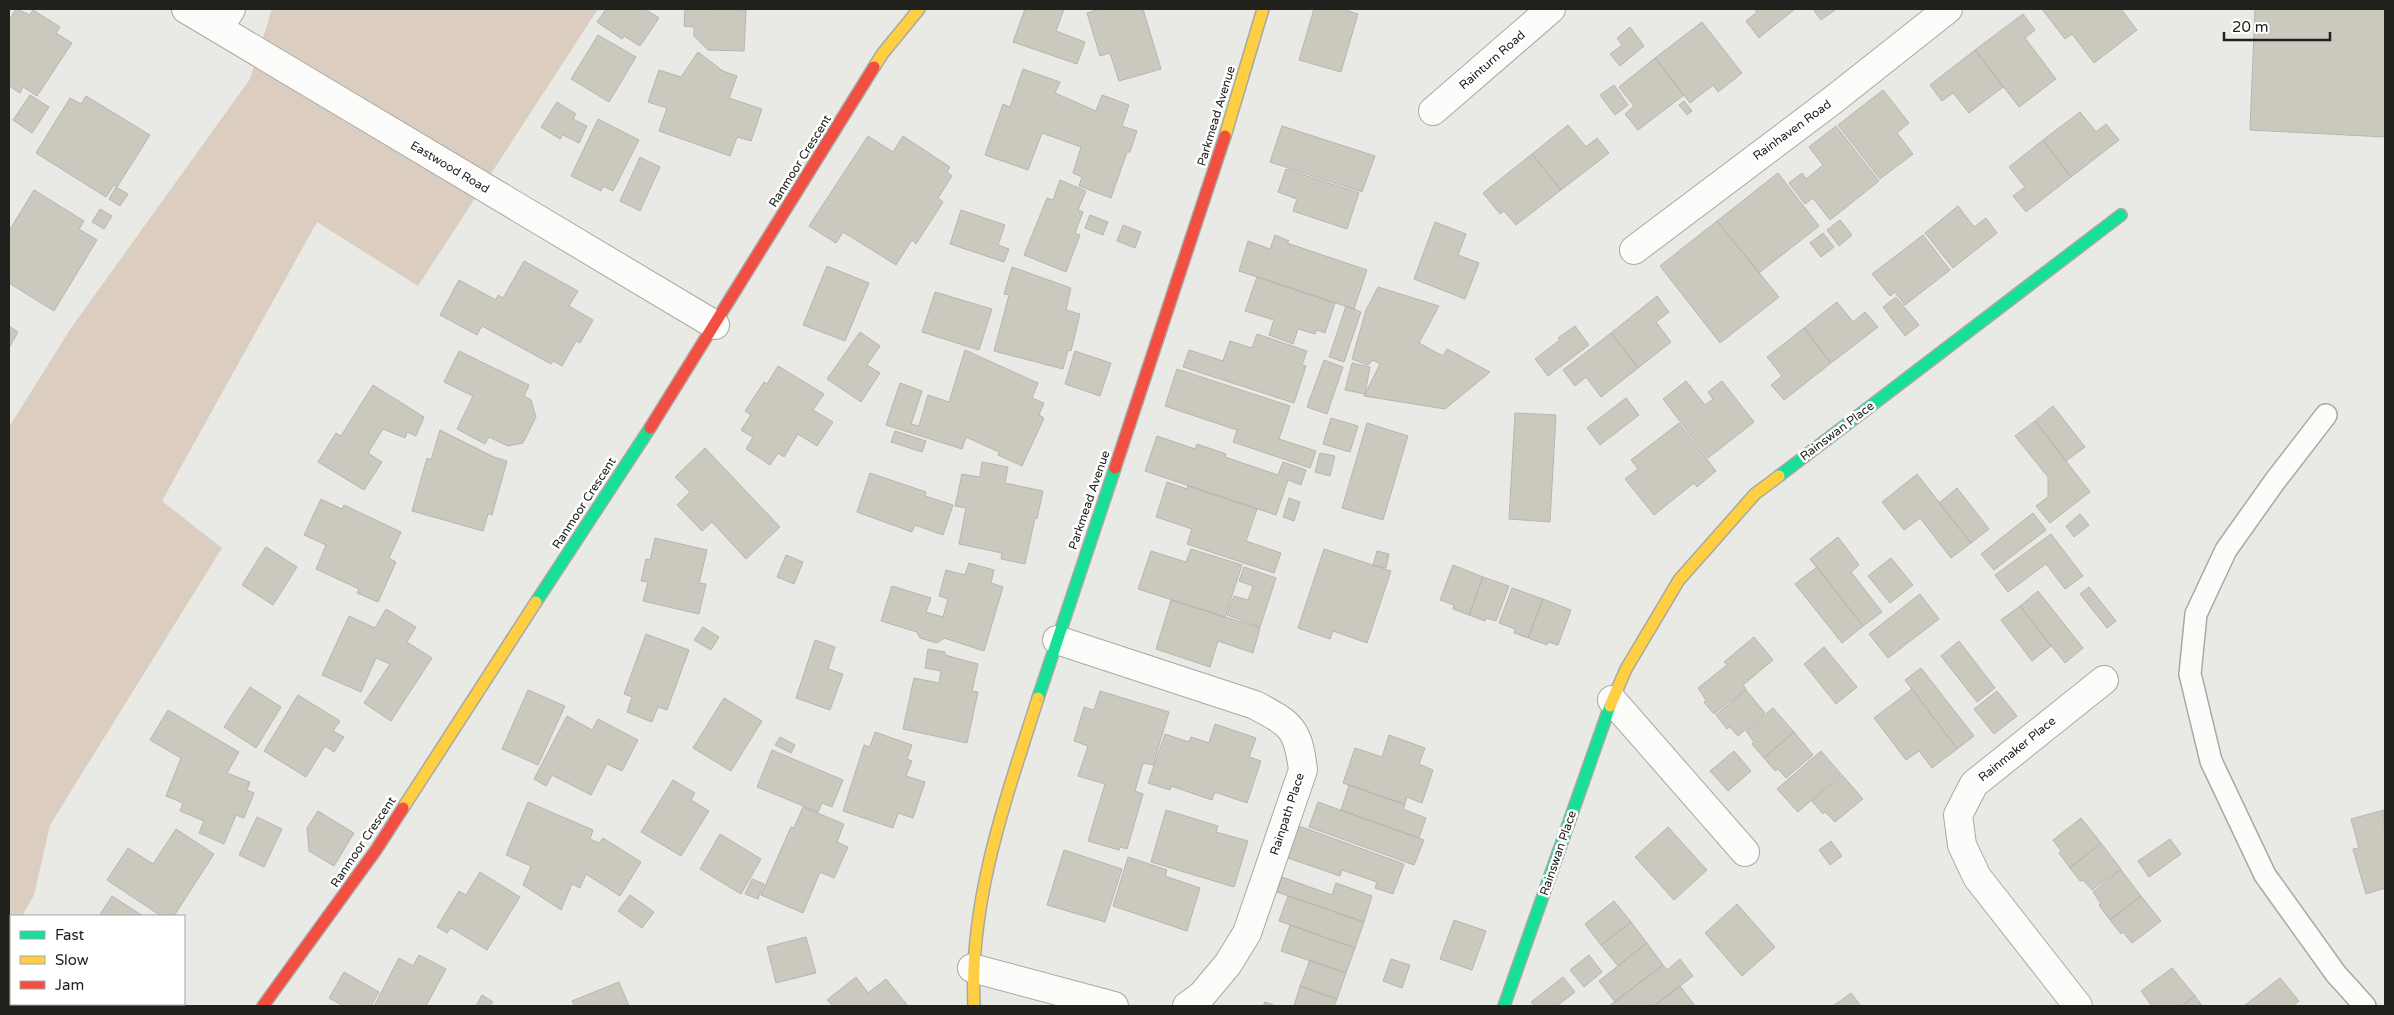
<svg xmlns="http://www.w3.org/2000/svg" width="2394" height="1015" viewBox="0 0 2394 1015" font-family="'Varela Round',sans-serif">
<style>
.green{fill:#dbcec1}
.building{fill:#cbc9be;stroke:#b6b5b1}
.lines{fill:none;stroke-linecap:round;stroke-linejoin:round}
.lane-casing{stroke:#a8a9a5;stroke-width:24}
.street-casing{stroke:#a8a9a5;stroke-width:30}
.fast-casing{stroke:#a8a9a5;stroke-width:14}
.slow-casing{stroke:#a8a9a5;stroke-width:14}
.jam-casing{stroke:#a8a9a5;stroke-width:14}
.lane{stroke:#fcfcfb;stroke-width:21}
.street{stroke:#fcfcfb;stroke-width:28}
.fast{stroke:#16e098;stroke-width:11}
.slow{stroke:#ffcf43;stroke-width:11}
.jam{stroke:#f24e42;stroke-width:11}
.labels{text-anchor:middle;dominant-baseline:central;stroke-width:5;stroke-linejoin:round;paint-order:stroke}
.street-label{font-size:12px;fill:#20211d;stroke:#fff}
</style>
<rect width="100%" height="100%" fill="#e9eae5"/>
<path class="green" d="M272 9H598L418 286 317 222 162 501 222 548 50 825 34 895 22 916H11V935L9 940V427L71 328 250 79Z"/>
<path class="building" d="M16 9 30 15 33 10 60 27 56 33 72 43 37 96 23 87 20 93 9 86V20Z
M606 9H645L659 18 640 46 624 36 622 39 597 22Z
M685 9 746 10 744 51 708 50 694 36V27L684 26Z
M1025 9H1064L1056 31 1085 42 1077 64 1013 42Z
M1100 9H1143L1161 69 1119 81 1110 53 1100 56 1087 13Z
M1314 9H1342L1358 14 1341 72 1299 60Z
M1755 9H1795L1759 38 1746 21 1757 12Z
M1813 9H1836L1821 20Z
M2042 9H2121L2137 30 2094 63 2072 34 2065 39Z
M2255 9H2385V137L2250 130Z
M2023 14 2035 30 2025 38 2056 79 2019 107 1975 50Z
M1702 22 1742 73 1718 92 1713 85 1690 103 1655 58Z
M1630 27 1644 46 1620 66 1610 54 1622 45 1617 38Z
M598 35 636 57 609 102 571 79Z
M1975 50 2003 87 1969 113 1953 93 1942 101 1930 85Z
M698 52 723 71 737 76 729 98 762 109 751 141 737 137 730 156 659 131 667 108 648 102 659 70 681 77Z
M1655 58 1684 95 1638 130 1625 114 1634 106 1619 87Z
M1023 69 1060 82 1055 93 1096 111 1102 95 1129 105 1122 126 1137 131 1130 152H1127L1111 198 1079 186 1082 177 1073 173 1081 147 1042 133 1028 170 985 155 1003 104 1010 107Z
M1614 85 1628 105 1615 115 1600 95Z
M1883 90 1909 123 1897 133 1913 154 1880 179 1838 125Z
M30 95 49 107 32 133 13 120Z
M86 96 150 135 117 187 114 185 106 197 36 153 70 98 81 104Z
M1684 101 1692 111 1687 115 1679 105Z
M557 102 576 114 573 119 587 126 579 143 563 135 560 139 541 127Z
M2080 112 2096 132 2106 124 2119 140 2071 177 2043 140Z
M598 119 639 140 613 191 603 186 601 191 571 176Z
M1568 125 1586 147 1597 138 1609 153 1561 190 1532 154Z
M1282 126 1375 156 1362 192 1270 162Z
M1836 126 1879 181 1830 220 1813 198 1805 204 1789 183 1802 173 1806 179 1823 165 1809 147Z
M868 136 893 152 903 136 950 167 947 172 952 176 938 198 943 202 916 244 912 240 896 265 843 232 836 243 809 226Z
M2043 140 2071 177 2026 212 2013 196 2025 187 2009 167Z
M1532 154 1561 190 1516 225 1504 211 1500 214 1483 193Z
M640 157 660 167 640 211 620 201Z
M1286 169 1359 193 1347 229 1293 211 1297 199 1278 192Z
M1778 173 1819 226 1759 273 1717 221Z
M1060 180 1086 191 1078 210 1083 212 1075 233 1080 235 1066 272 1024 255 1047 198 1053 200Z
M116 187 128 194 120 206 109 199Z
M34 190 84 221 79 229 97 240 54 311 9 283V231Z
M1958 206 1974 227 1986 218 1997 233 1953 268 1925 233Z
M100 209 112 216 104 229 92 222Z
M961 210 1005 225 998 245 1009 249 1004 262 950 244Z
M1090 215 1108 222 1103 235 1085 228Z
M1840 220 1852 235 1839 246 1827 230Z
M1717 221 1779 297 1720 343 1660 266Z
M1435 222 1466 234 1458 255 1479 263 1465 299 1414 279Z
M1123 225 1141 232 1135 248 1117 241Z
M1823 233 1834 247 1821 257 1810 243Z
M1275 235 1289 241 1287 243 1367 270 1354 309 1239 271 1248 241 1270 249Z
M1923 235 1950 270 1905 305 1895 292 1890 296 1872 274Z
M524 261 578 291 569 306 593 320 580 343 576 341 562 366 553 361 551 364 482 326 477 335 440 315 459 280 496 300 498 295 503 298Z
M827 266 869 283 845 341 803 325Z
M1012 267 1071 288 1066 310 1080 314 1071 351 1068 350 1063 369 994 351 1009 295 1004 294Z
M1257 277 1335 303 1325 333 1317 330 1315 334 1298 329 1293 344 1269 335 1274 320 1245 311Z
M1378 287 1439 306 1419 343 1443 356 1447 349 1490 372 1445 409 1364 396 1380 364 1373 360 1368 365 1352 359 1366 310Z
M935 292 992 309 979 350 922 332Z
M1657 296 1669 312 1656 322 1671 342 1638 368 1611 333Z
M1896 297 1919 325 1905 336 1883 307Z
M1837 302 1853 322 1865 312 1878 327 1831 363 1804 328Z
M1346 306 1361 312 1344 362 1329 357Z
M9 326 18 332 9 348Z
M1575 326 1589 345 1548 376 1535 359 1560 340 1558 338Z
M1804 328 1831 363 1784 400 1771 385 1782 376 1767 357Z
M860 332 880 346 867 365 880 373 861 402 827 379Z
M1611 333 1638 368 1601 397 1586 377 1575 386 1563 370Z
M1257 334 1307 351 1302 365 1306 366 1294 403 1183 367 1189 350 1223 361 1230 341 1252 348Z
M965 350 1038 383 1032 398 1044 403 1039 415 1044 418 1022 466 998 455 999 452 966 437 962 449 886 425 900 383 922 391 911 424 919 426 928 395 949 402Z
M459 351 529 385 524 396 531 400 536 417 523 443 508 446 489 437 485 444 457 429 473 396 444 382Z
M1075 351 1111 363 1100 396 1065 384Z
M1324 360 1343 367 1327 414 1307 407Z
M1352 363 1370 367 1365 394 1345 390Z
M778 366 824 394 813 410 833 422 817 446 798 434 784 457 778 453 770 465 746 449 753 437 741 430 751 415 745 411 764 382 767 384Z
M1177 369 1290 406 1279 439 1316 451 1310 468 1233 442 1237 430 1165 406Z
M1686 381 1705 405 1713 399 1708 392 1722 381 1754 422 1708 458 1663 399Z
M373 385 424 417 416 436 407 432 405 438 383 429 368 453 382 462 364 490 318 462 336 433 341 436Z
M1626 398 1639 415 1600 445 1587 428Z
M2053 406 2085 447 2066 461 2035 421Z
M1515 413 1556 415 1550 522 1509 519Z
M1331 418 1358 426 1350 452 1323 444Z
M2035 421 2090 492 2050 523 2036 506 2048 497V477L2015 436Z
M1367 423 1408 436 1383 520 1342 508Z
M1679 423 1716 471 1697 487 1694 483 1654 515 1625 479 1638 469 1631 460Z
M440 430 494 457 507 461 492 515 488 514 483 531 412 511 427 458 431 460Z
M895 431 926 441 922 452 891 442Z
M1157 436 1195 449 1197 444 1226 454 1225 457 1278 475 1283 462 1306 470 1301 485 1288 480 1276 515 1145 471Z
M705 448 780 527 746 559 712 522 702 531 677 505 690 492 675 477Z
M1320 453 1335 456 1330 476 1315 472Z
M982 462 1008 467 1005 483 1043 491 1037 519 1035 518 1025 564 1001 559 1002 553 959 544 966 508 955 506 962 474 980 477Z
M870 473 926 492 925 496 953 505 943 535 915 525 912 532 857 512Z
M1917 474 1971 543 1951 558 1920 518 1904 530 1882 502Z
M1167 482 1187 489 1188 486 1257 509 1246 541 1281 553 1274 573 1187 544 1192 529 1156 517Z
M1957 488 1989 529 1971 543 1939 503Z
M1289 498 1300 502 1294 521 1283 517Z
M321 499 342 509 344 505 401 532 389 558 396 562 378 602 357 593 359 589 316 569 326 545 304 535Z
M2033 513 2046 530 1994 570 1981 554Z
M2080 514 2089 525 2074 537 2066 526Z
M2051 534 2083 576 2065 589 2046 564 2008 592 1995 575Z
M1838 537 1859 565 1851 572 1882 612 1863 626 1810 559Z
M655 538 707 550 699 583 706 584 699 614 643 601 648 582 641 581 646 559 650 560Z
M266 547 297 567 273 605 242 585Z
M1191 549 1242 565 1225 617 1138 589 1151 551 1186 562Z
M1324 549 1391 571 1367 643 1333 631 1330 639 1298 628Z
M1377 551 1389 554 1386 568 1373 565Z
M786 555 803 562 794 584 777 577Z
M1891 558 1913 585 1890 603 1868 576Z
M969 563 994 570 991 583 1003 587 984 651 944 638 937 643 920 638 917 632 881 621 892 586 931 598 926 612 943 617 948 599 939 596 946 570 965 575Z
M1453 565 1483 577 1469 615 1453 609 1454 605 1440 600Z
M1244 567 1276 578 1260 627 1227 615 1234 596 1248 600 1253 586 1239 581Z
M1817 567 1863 626 1842 643 1795 584Z
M1483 577 1509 586 1496 621 1486 618 1485 621 1469 615Z
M2089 587 2116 621 2107 628 2080 594Z
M1512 588 1543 599 1528 638 1514 633 1515 629 1499 623Z
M2038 591 2083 648 2065 663 2020 606Z
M1920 594 1939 619 1888 658 1869 634Z
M1543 599 1571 610 1558 645 1548 642 1547 645 1528 638Z
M1171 600 1260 628 1253 653 1218 641 1210 667 1156 649Z
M2020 606 2051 646 2032 661 2001 620Z
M386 609 416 627 407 642 432 658 391 721 364 703 390 664 376 658 361 692 322 675 349 616 375 628Z
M703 627 719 637 711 650 694 640Z
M646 634 689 650 667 710 658 707 652 722 627 712 632 697 624 694Z
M1754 637 1773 660 1743 685 1746 689 1714 714 1704 702 1706 700 1698 688 1727 665 1724 662Z
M815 640 835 647 828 669 843 674 830 710 796 698Z
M1959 641 1995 688 1977 702 1941 656Z
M1824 647 1857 687 1836 704 1804 664Z
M928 649 945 652V655L978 664 972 691 978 692 967 743 903 729 914 678 939 683 941 671 925 668Z
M1921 668 1974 736 1957 749 1905 680Z
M250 687 281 707 256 748 224 727Z
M1912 689 1957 749 1932 768 1919 751 1906 760 1874 718Z
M528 690 565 706 538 765 502 749Z
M1746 690 1765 713 1738 736 1730 727 1727 729 1716 715Z
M1100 691 1169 712 1153 765 1143 763 1135 791 1143 794 1127 849 1120 847 1119 850 1088 841 1105 784 1078 776 1088 746 1074 741 1084 707 1094 710Z
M1997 691 2017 716 1994 734 1974 709Z
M298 695 340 721 333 731 344 737 334 752 325 746 306 777 264 751Z
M724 698 762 721 731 771 693 748Z
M1773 708 1794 732 1764 758 1752 744 1754 742 1746 731Z
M168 710 239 752 227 773 250 782 247 790 254 793 244 818 236 815 224 844 199 833 204 821 180 811 183 803 166 796 181 758 150 740Z
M567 716 592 730 598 719 638 740 622 771 607 764 591 795 552 775 546 786 534 779Z
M1215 724 1256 738 1249 757 1261 761 1247 803 1215 792 1212 800 1171 786 1170 790 1148 783 1165 734 1189 742 1191 737 1209 743Z
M875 732 912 745 907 759 912 761 906 776 925 782 913 818 898 813 893 828 843 811 864 745 870 747Z
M1794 732 1813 755 1786 778 1778 769 1775 771 1764 758Z
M1389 735 1425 748 1419 764 1433 770 1422 803 1407 797 1405 804 1343 783 1355 748 1382 757Z
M780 737 795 745 791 753 775 745Z
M772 750 843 780 832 807 822 803 818 812 757 787Z
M1734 751 1751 771 1728 791 1710 771Z
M1821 751 1841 774 1798 812 1777 789Z
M1842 775 1863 799 1835 822 1825 812 1823 814 1812 801Z
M673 780 695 793 691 800 709 811 681 856 641 832Z
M1349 785 1405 805 1403 809 1426 818 1419 838 1341 810Z
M528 802 593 830 590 839 599 843 603 838 641 862 620 896 586 874 580 888 572 884 561 910 523 885 531 866 506 855Z
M1318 802 1424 840 1414 865 1309 827Z
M803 807 844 824 837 842 848 847 834 878 820 872 803 913 761 895 791 827 794 828Z
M1166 810 1218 826 1216 832 1248 841 1234 887 1151 862Z
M2384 810 2385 888 2366 894 2353 849 2359 848 2351 819Z
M318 811 354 833 334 866 309 851 307 828Z
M257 817 282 829 264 867 239 855Z
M2081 818 2101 843 2070 868 2059 853 2061 851 2053 840Z
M1299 826 1404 864 1393 894 1375 888 1377 882 1342 870 1340 876 1288 858Z
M1668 827 1707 870 1674 900 1635 857Z
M176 829 214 854 174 916H161L107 880 128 848 153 864Z
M720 834 761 859 741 894 700 869Z
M2170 839 2181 854 2149 877 2138 861Z
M1831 841 1842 856 1830 865 1819 850Z
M2101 843 2121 869 2092 890 2083 880 2080 881 2070 868Z
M1064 850 1122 869 1105 922 1047 905Z
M1128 857 1167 870 1165 876 1200 888 1187 931 1113 906Z
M2121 870 2141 896 2110 920 2099 905 2101 904 2093 892Z
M480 872 520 897 487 950 451 928 447 933 437 927 459 891 466 895Z
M1282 877 1332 895 1336 883 1372 896 1364 922 1277 892Z
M752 879 764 884 758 899 745 894Z
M630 895 654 912 642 928 618 911Z
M112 896 143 916H99Z
M1288 896 1364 922 1355 948 1279 921Z
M2141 896 2161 921 2132 943 2123 932 2121 934 2110 920Z
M1614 901 1631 922 1601 945 1585 924Z
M1737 904 1775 947 1742 976 1705 933Z
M1454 920 1486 931 1472 970 1440 959Z
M1631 922 1647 943 1618 966 1601 945Z
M1290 925 1355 948 1346 973 1281 951Z
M806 937 816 973 776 983 767 947Z
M1647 943 1663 965 1615 1002 1599 981Z
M419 955 446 969 426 1006H374L399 958 413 966Z
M1589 955 1602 972 1584 987 1570 970Z
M1391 959 1410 965 1402 988 1383 981Z
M1680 959 1693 976 1654 1006H1609L1663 965 1667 970Z
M1310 960 1346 973 1337 999 1300 986Z
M11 967V1001L9 999V970Z
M2172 968 2195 996 2182 1006H2152L2141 991Z
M344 972 379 992 371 1006H343L329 998Z
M856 977 868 993 886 979 908 1006H833L827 1000Z
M1563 977 1575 992 1557 1006H1535L1531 1002Z
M2280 978 2299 1001 2292 1006H2244Z
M619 982 629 1006H575L572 1001Z
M1300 986 1337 999 1334 1006H1294Z
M1680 986 1695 1006H1654Z
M1851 993 1861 1006H1833Z
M482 995 493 1002 490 1006H476Z
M2195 996 2202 1006H2182Z
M1265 1002 1276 1006H1263Z"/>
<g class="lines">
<defs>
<path id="lane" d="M2326 415 2275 481 2226 550 2196 614 2190 674 2211 761 2265 875 2336 974 2365 1006"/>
<path id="street" d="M186 9 715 325
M219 28 231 9
M1433 111 1551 9
M1634 250 1833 100 1948 9
M1057 640 1255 705C1291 724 1298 728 1303 770L1247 933 1228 964 1202 995 1187 1006
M1612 700 1745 852
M972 968 1114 1006
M2078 1006 1977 877 1962 845 1958 815 1974 784 2104 680"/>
<path id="fast" d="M1779 476 2121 215
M536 602 650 428
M1038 698 1115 468
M1504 1006 1610 706"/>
<path id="slow" d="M874 67 883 53 919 9
M1225 136 1263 9
M1610 706 1626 669 1679 580 1755 494 1779 476
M403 808 536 602
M974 1006C969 899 1006 799 1038 698"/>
<path id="jam" d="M650 428 874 67
M1115 468 1225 136
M263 1006 376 850 403 808"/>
</defs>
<use href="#lane" class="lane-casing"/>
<use href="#street" class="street-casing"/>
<use href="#fast" class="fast-casing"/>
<use href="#slow" class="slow-casing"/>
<use href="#jam" class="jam-casing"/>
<use href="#lane" class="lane"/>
<use href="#street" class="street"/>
<use href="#fast" class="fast"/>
<use href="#slow" class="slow"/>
<use href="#jam" class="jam"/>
</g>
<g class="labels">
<g class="street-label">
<text transform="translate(1492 60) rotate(-41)">Rainturn Road</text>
<text transform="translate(1216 116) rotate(-73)">Parkmead Avenue</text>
<text transform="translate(1792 130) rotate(-36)">Rainhaven Road</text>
<text transform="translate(800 161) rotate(-58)">Ranmoor Crescent</text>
<text transform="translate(450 167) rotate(31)">Eastwood Road</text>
<text transform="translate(1837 431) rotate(-37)">Rainswan Place</text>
<text transform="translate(1089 500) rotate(-71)">Parkmead Avenue</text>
<text transform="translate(584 503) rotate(-57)">Ranmoor Crescent</text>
<text transform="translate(2017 749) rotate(-39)">Rainmaker Place</text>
<text transform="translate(1287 814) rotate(-72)">Rainpath Place</text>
<text transform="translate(363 842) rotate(-56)">Ranmoor Crescent</text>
<text transform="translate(1558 853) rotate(-71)">Rainswan Place</text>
</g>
</g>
<rect width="2394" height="1015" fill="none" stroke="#20211d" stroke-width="20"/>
<rect x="10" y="915" width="175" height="90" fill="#ffffff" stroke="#a6a6a5"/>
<rect x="20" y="931" width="25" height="8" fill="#16e098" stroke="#a6a6a5"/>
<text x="55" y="940" font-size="15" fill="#20211d">Fast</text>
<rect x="20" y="956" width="25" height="8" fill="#ffcf43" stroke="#a6a6a5"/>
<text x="55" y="965" font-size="15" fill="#20211d">Slow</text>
<rect x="20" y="981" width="25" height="8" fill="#f24e42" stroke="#a6a6a5"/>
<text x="55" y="990" font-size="15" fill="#20211d">Jam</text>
<path d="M2224 32v8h106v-8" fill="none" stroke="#20211d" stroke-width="2.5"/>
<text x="2232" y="32" font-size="15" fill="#20211d" stroke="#ffffff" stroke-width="4" paint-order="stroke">20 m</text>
</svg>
